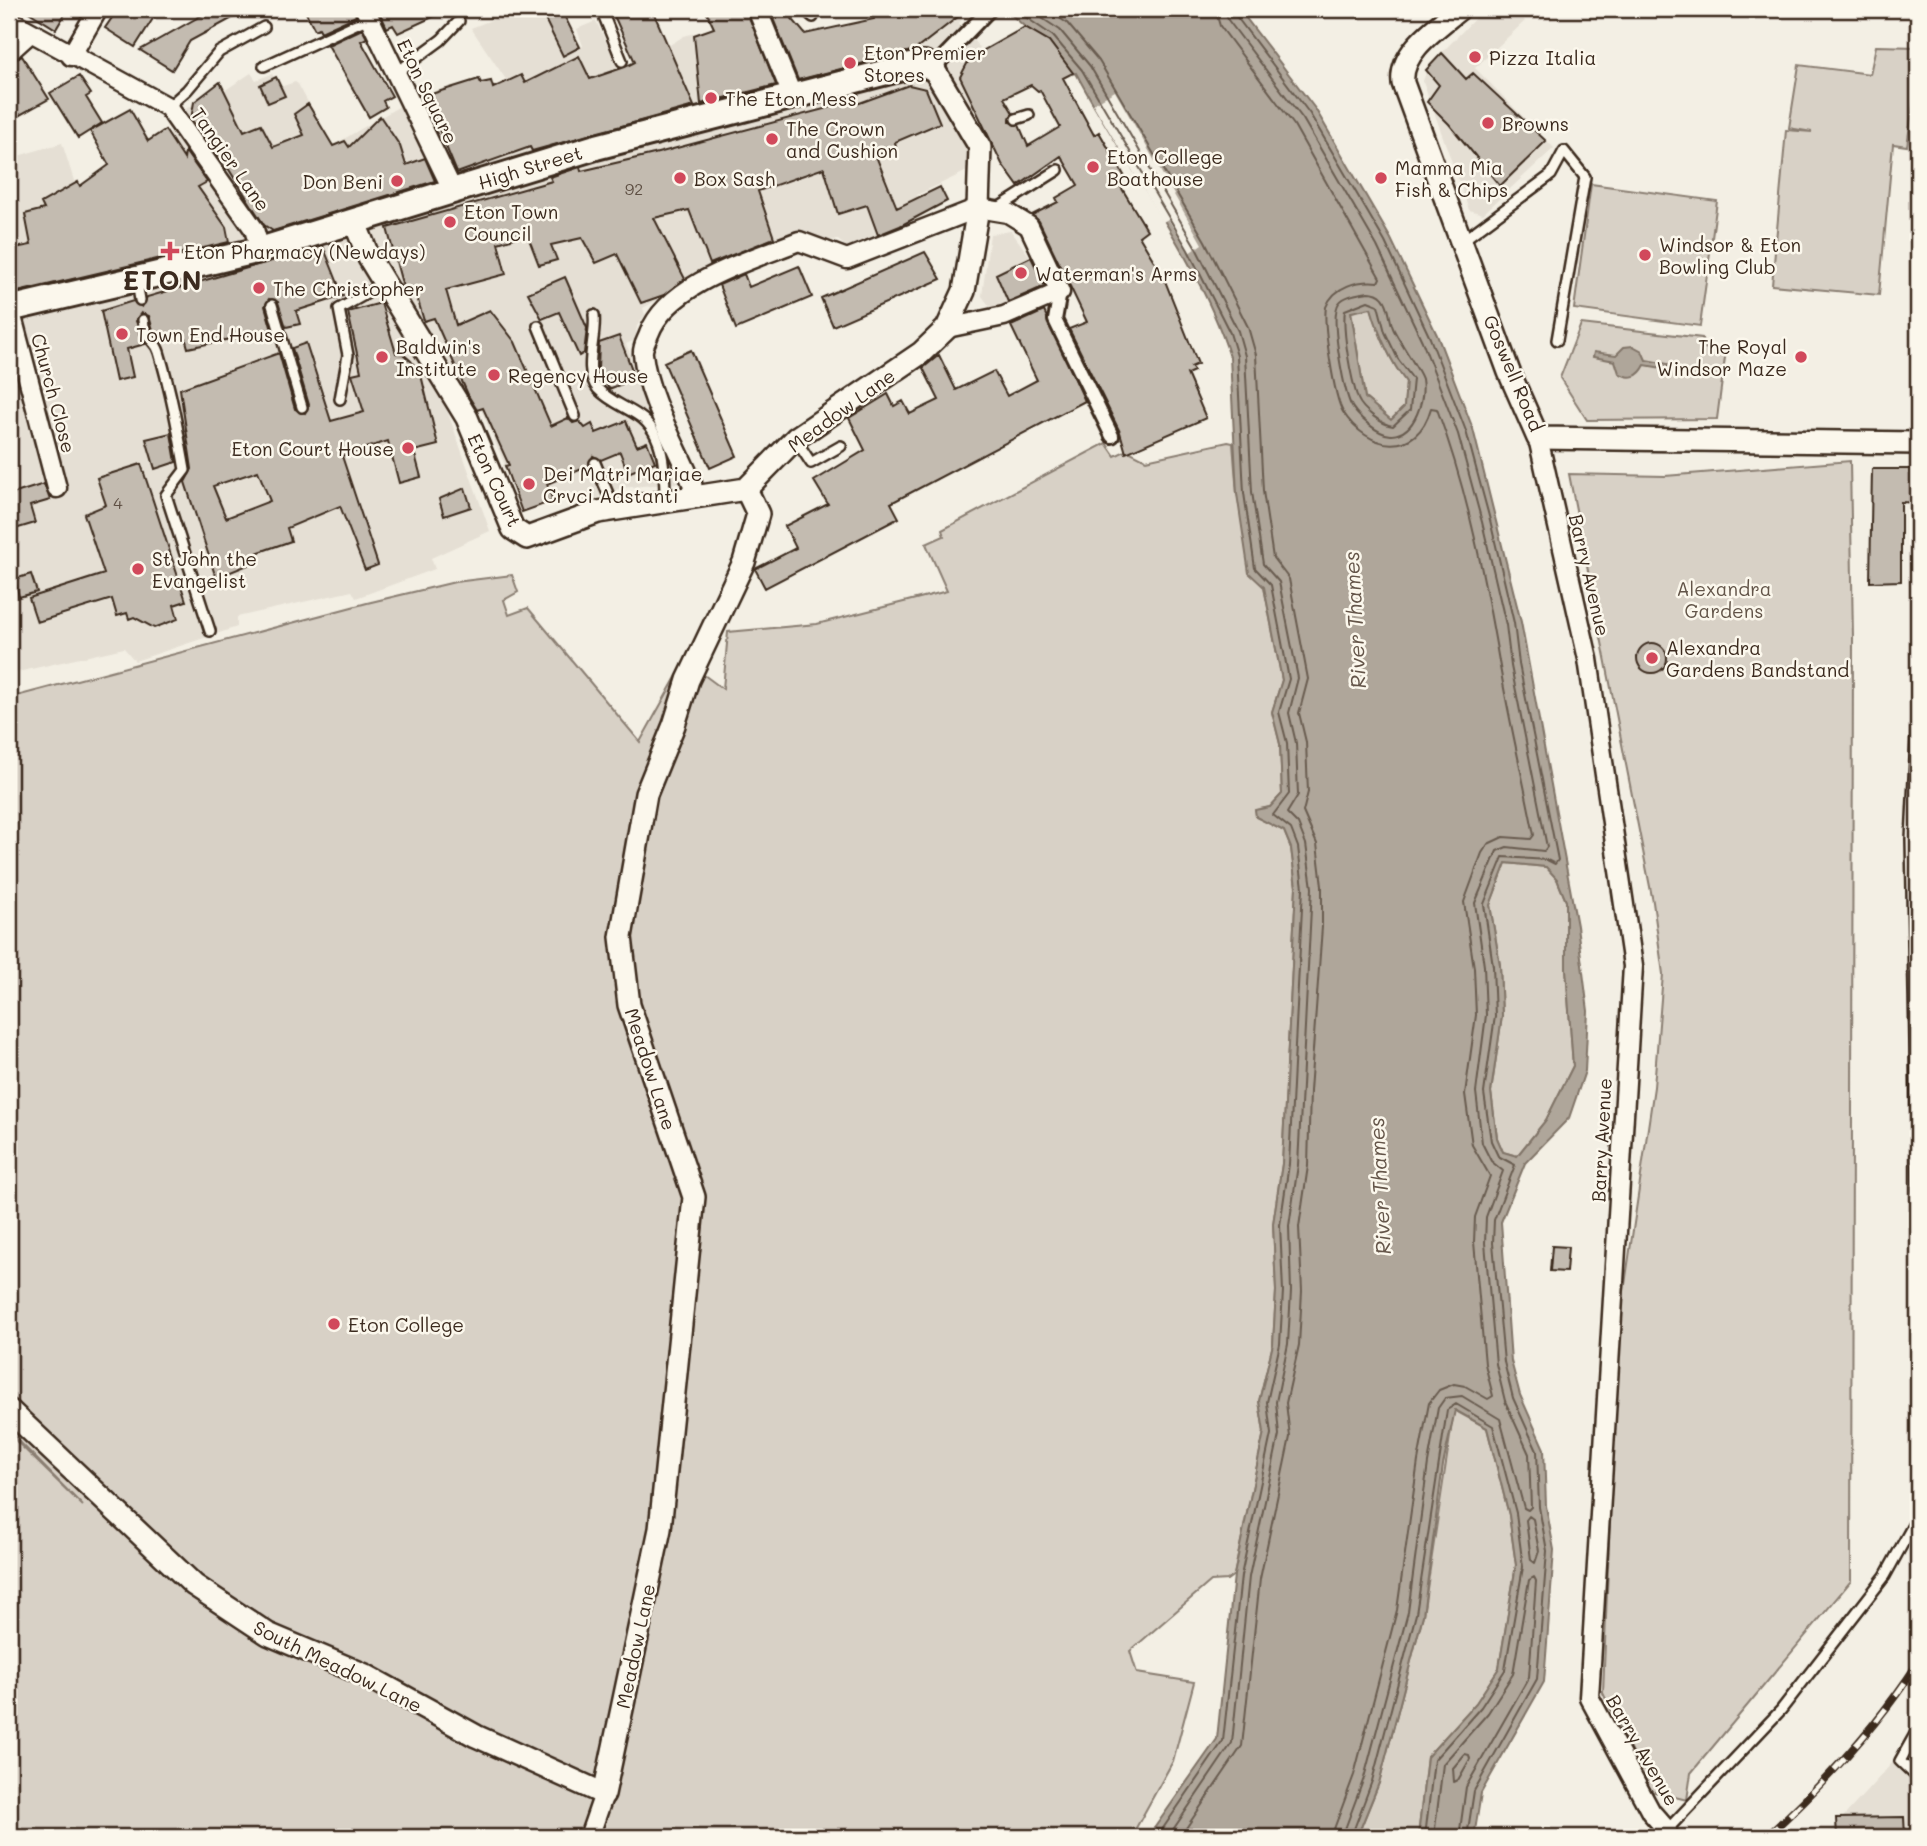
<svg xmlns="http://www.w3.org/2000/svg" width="1927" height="1846" viewBox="0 0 1927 1846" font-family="Mali,sans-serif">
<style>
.built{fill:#e5dfd4}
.green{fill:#d8d1c6;stroke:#8a7e72;stroke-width:2}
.water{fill:#afa69a;stroke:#817468;stroke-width:2;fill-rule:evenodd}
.pier{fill:#f3efe4}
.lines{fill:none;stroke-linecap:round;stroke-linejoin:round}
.shore{stroke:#695c50;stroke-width:2}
.building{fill:#c3bbb0;stroke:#3b2a1e;stroke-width:2;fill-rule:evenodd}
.service-casing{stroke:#3b2a1e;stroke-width:14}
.pedestrian-casing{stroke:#3b2a1e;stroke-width:18}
.minor-casing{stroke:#3b2a1e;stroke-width:23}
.tertiary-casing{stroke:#3b2a1e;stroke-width:26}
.secondary-casing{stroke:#3b2a1e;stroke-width:30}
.service{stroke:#fbf7ec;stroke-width:9}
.pedestrian{stroke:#fbf7ec;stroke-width:12}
.minor{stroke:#fbf7ec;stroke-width:18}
.tertiary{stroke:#fbf7ec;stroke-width:21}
.secondary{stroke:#fbf7ec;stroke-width:24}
.rail-casing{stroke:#3b2a1e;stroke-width:8}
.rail{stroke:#fbf7ec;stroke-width:5;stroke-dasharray:16;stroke-linecap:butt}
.poi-dot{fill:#d1495b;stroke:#fbf7ec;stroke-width:2.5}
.labels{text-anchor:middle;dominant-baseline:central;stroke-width:5;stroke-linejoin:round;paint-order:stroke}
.number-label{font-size:16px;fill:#5d4e42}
.poi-label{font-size:19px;fill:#3b2a1e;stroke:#fbf7ec;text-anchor:start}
.street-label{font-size:19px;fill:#3b2a1e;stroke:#fbf7ec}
.park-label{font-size:19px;fill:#625448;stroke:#fbf7ec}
.water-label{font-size:21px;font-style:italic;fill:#645549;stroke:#fbf7ec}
.district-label{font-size:26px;font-weight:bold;letter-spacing:2px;fill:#3b2a1e;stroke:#fbf7ec}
</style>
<rect width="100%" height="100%" fill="#f3efe4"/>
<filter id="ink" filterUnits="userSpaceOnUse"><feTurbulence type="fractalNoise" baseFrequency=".0143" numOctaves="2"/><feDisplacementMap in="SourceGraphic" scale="14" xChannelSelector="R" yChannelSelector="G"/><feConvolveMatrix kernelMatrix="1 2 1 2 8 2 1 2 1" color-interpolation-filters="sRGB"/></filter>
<g filter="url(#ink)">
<path class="built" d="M519 9H542L564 55 583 46 577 29 596 21 622 75 684 36 714 28 741 50 761 43 838 31V26L870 20 869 9H970L959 23 983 52 1004 93 974 109 967 171 917 195 925 214 853 252 838 240 782 242 714 268 643 308 645 315 637 326 635 340 626 344 687 482 620 488 585 504 582 498 573 496 524 510 478 402 447 410 490 531 431 558 435 569 356 598 352 591 237 617V627L135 661 124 648 9 674 11 158 62 143 76 187 169 136 187 108 224 91 251 73 256 80 272 74 280 87 295 82 298 84 332 146 405 103 423 137 516 101 505 78 471 28Z
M1484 9H1516L1525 21 1475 68 1554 148 1483 214 1469 210 1423 81 1428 67Z
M1811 9H1918V16L1812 9Z
M1011 231 1033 261 1043 284 1042 288 993 311 982 296 990 234Z
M1918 1733V1837H1825L1885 1771Z"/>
<path class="green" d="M1876 46 1918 47V70L1907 146 1893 144 1879 295 1772 285 1786 130 1812 132 1789 128 1799 65 1870 74Z
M1591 184 1717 201 1700 326 1574 309Z
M1371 307C1379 335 1389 359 1406 382L1404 407 1391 420 1365 398 1351 312Z
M1581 324 1702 338 1703 348 1726 350 1717 419 1587 420 1560 378Z
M1228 442 1233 443 1237 494 1264 587 1282 680 1272 712 1280 744 1282 794 1270 807 1256 810V817L1284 831 1291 848 1296 887 1282 1164 1273 1224 1276 1291 1273 1344 1259 1401 1264 1432 1234 1575 1227 1580 1211 1581 1130 1651 1137 1673 1194 1682 1173 1761 1131 1837H9V1434L83 1506 9 1431V698L367 603 455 582 512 575 518 592 504 600 509 615 528 608 640 742 685 661 723 689 728 632 817 624 947 591 926 544 944 536 942 530 1106 443 1115 456 1127 450 1146 460Z
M1850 461 1853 638 1851 1581 1691 1773 1687 1800 1650 1791 1603 1693 1617 1339 1654 1087 1663 974 1653 902 1569 474 1665 476Z
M1506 863 1546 867 1557 879 1566 901V968L1573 1066 1546 1120 1517 1156 1503 1152 1497 1138 1491 1092 1502 1016 1500 965 1490 905Z
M1454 1410 1487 1428 1509 1515 1516 1565 1499 1668 1476 1703 1427 1757 1418 1837H1357L1379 1783 1423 1615Z"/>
<path class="water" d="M1005 9H1239L1316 110 1391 239 1437 335 1473 429 1521 622 1577 926 1588 1011 1585 1071 1569 1118 1525 1163 1501 1222 1511 1361 1520 1395 1544 1449 1546 1506 1554 1550 1544 1682 1481 1793 1474 1837H1418L1427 1757 1476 1703 1499 1668 1516 1565 1509 1515 1487 1428 1455 1410 1443 1465 1423 1615 1379 1783 1357 1837H1148L1217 1739 1234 1575 1264 1432 1259 1401 1273 1344 1276 1291 1273 1224 1282 1164 1296 887 1291 848 1284 831 1256 817 1255 810 1270 807 1282 794 1280 744 1272 712 1282 680 1264 587 1249 573 1237 494 1230 357C1199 259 1124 164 1076 73L1073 74 1049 41 1025 27ZM1371 308C1379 335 1389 359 1406 382L1404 407 1391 420 1365 398 1351 312ZM1506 863 1546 867 1557 879 1566 901V968L1573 1066 1546 1120 1517 1156 1503 1152 1497 1138 1491 1092 1502 1016 1500 965 1490 905Z
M1633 346 1642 351 1646 360 1668 364V369L1645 365C1639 377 1630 380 1619 373L1615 361 1593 357 1594 352 1616 355 1624 347Z"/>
<path class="pier" d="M1115 91 1202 244 1189 253 1168 219 1163 222 1093 104Z"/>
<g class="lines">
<path class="shore" d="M1014 9 1053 36 1082 70 1188 250 1230 333 1237 356 1244 493 1255 568 1271 585 1289 679 1279 712 1287 743 1289 794 1273 815 1291 829 1298 847 1303 888 1289 1164 1280 1225 1283 1291 1280 1344 1267 1402 1271 1434 1241 1576 1223 1741 1157 1837
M1028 9 1060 30 1090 66 1195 246 1238 331 1245 356 1252 492 1263 564 1279 582 1298 678 1289 713 1296 743 1298 795 1287 813 1298 824 1306 844 1312 888 1298 1165 1289 1226 1291 1291 1288 1344 1276 1402 1279 1435 1249 1577 1232 1743 1168 1837
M1045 9 1067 23 1099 61 1205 241 1248 327 1256 355 1263 491 1273 558 1289 579 1308 679 1299 713 1306 742 1308 792 1303 812 1317 844 1322 886V927L1310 1091 1308 1166 1299 1227 1302 1291 1299 1345 1286 1403 1290 1437 1260 1579 1242 1746 1180 1837
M1215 9 1220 26 1294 125 1380 278 1378 282C1358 280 1334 286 1326 307 1323 324 1334 397 1343 412 1368 451 1417 459 1431 408L1437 409C1468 492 1485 580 1500 667 1510 723 1523 779 1534 835L1531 839 1503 837 1488 844 1482 853 1464 902 1474 968 1476 1015 1465 1094 1472 1145 1490 1176 1475 1217 1474 1242 1485 1364 1493 1396 1488 1399 1465 1386 1454 1384 1439 1390 1429 1403 1418 1461 1397 1610 1354 1775 1331 1837
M1225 9 1228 20 1303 119 1377 246 1422 341 1458 434 1482 522 1506 625 1511 666 1547 847 1544 851 1507 847 1497 851 1475 903 1484 966 1486 1015 1476 1092 1482 1143 1491 1161 1503 1171 1486 1217 1485 1243 1496 1364 1505 1401 1529 1454 1531 1507 1528 1510 1524 1508 1500 1419 1462 1396 1445 1398 1438 1408 1428 1463 1408 1612 1364 1778 1342 1837
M1234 9 1236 16 1310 114 1385 242 1430 338 1466 431 1490 520 1514 623 1519 664 1558 860 1555 864 1547 860 1503 857 1484 904 1493 966 1495 1016 1484 1093 1491 1141 1498 1156 1515 1165 1494 1220 1493 1243 1504 1362 1513 1398 1537 1451 1539 1507 1547 1551 1537 1679 1474 1791 1467 1837
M1368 292C1374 292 1379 293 1383 298 1390 306 1389 319 1393 328 1398 340 1420 371 1422 379 1425 398 1416 434 1392 435 1379 436 1355 415 1350 403 1344 388 1329 316 1339 303 1345 295 1359 294 1368 292Z
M1368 301 1378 305 1385 332 1398 359 1413 379 1410 410 1393 426C1382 425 1362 409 1358 399 1351 379 1342 331 1345 310Z
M1529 1516 1533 1519 1539 1551 1535 1563 1531 1560 1526 1520Z
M1465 1754 1469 1755 1470 1759 1458 1780 1454 1782 1453 1768Z
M1351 1837 1372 1781 1416 1614 1447 1410 1456 1404 1493 1426 1516 1513 1523 1567 1505 1670 1481 1707 1434 1760 1425 1837
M1434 1837 1443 1764 1488 1713 1513 1674 1529 1580 1534 1577 1536 1581 1529 1677 1466 1787 1459 1837"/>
</g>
<path class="building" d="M24 9H68L56 29Z
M118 9H159L135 47 105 28Z
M213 9H249L190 41 172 70 140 50Z
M304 9H354L356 16 321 32 319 28 315 30Z
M378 9H450L398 33 393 25 387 28Z
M540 9H561L580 47 563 56Z
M611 9H652L694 106 532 151 530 147 457 173 425 96 479 79 481 83 491 81 493 88 521 75 525 83 579 56 590 79 625 67 635 62Z
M705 9H746L776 85 701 104 694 35 714 28Z
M769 9H784L805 34 874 19 875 9H968L915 50 798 80Z
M1025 27 1049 41 1073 73 1063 78 1094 135 1099 132 1125 177 1118 182 1147 230 1139 236 1163 276 1198 364 1191 367 1194 371 1187 374 1206 418 1126 453 1120 432 1069 329 1087 322 1039 221 1032 215 1058 202 1056 198 1078 185 1061 156 1018 186 1002 164 960 77 970 58ZM1031 85 1038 91 1040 90 1060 127 1028 146 1019 125 1010 122 1013 113 1004 98Z
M362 29 367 38 361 41 392 96 383 101 386 107 369 117 328 45Z
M1442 53 1466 79 1473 73 1546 141 1500 186 1449 124 1427 102 1439 85 1426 70Z
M22 56 49 99 9 121V63Z
M79 76 91 94 86 97 102 123 78 138 50 93Z
M276 77 285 96 268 103 260 85Z
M220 82 244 131 261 124 273 147 304 135 294 114 308 104 333 146 345 141 349 147 380 116 400 146 406 165 425 158 435 181 273 231 264 225 228 168 226 169 191 119 194 102Z
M909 85 926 89 940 123 895 142 896 148 876 156 897 208 940 187 947 201 900 226 878 235 867 205 838 214 824 168 758 191 774 238 710 264 689 210 654 218 685 279 664 295 641 303 617 254 596 263 582 238 551 245 557 260 539 265 527 234 498 243 506 274 446 290 456 325 490 310 515 342 551 426 568 418 573 423 579 421 585 428 592 424 596 433 626 421 637 446 647 442 655 462 628 473 620 452 601 460 593 456 589 466 547 484 553 501 522 512 505 466 509 465 483 408 477 410 469 397 434 318 424 321 415 290 404 291 387 228 552 181 550 177 580 167 581 171 654 154 854 101V105Z
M130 109 148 141 165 130 184 159 185 151 207 182 198 187 226 227 229 242 9 294V249L31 245 25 214 44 209 41 203 78 182 80 186 109 165 90 131Z
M323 246 343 296 296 311 300 324 286 327 278 302 269 299 265 306 272 330 188 348 184 333 160 340 153 330 149 316 141 313 136 321 145 344 127 349 133 377 116 381 101 311 133 301 142 307 147 297Z
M925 252 941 279 833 326 821 298Z
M1031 257 1045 286 1008 302 996 274Z
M799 266 812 297 736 329 719 285 744 274 749 287Z
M565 277 587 328 584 353 579 356 559 312 542 319 528 293Z
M381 303 396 353 403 354 411 361 421 375 438 445 414 451 421 477 399 483 388 441 342 456 378 565 365 570 340 506 287 528 291 541 245 557 248 565 216 578 185 482 192 469 180 389 279 353 295 409 305 413 309 405 292 348 306 343 331 421 364 412 352 374 361 372 348 312ZM258 471 270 501 226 518 213 486Z
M1044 311 1085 401 891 503 899 518 765 588 755 569 796 548 785 526 828 504 814 481 865 450 849 418 888 394 894 406 903 401 910 414 939 400 923 368 939 355 956 390 994 371 1007 396 1037 380 1011 326Z
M619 336 631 367 632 380 609 389 598 369 599 343Z
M691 350 737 456 710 468 664 362Z
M171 433 176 462 155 469 146 439Z
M141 464 186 601 174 605 178 619 154 628 134 617 129 619 127 613 117 616 112 599 37 622 29 598 104 574 84 514 106 505 97 478Z
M1872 469H1918V503L1901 502V581L1870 582Z
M44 484 50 500 30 506 35 523 15 529 9 509V495Z
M465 488 471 507 444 516 439 499Z
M31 574 37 592 19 597 15 579Z
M1637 658a15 15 0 1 1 30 0a15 15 0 1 1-30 0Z
M1552 1246 1568 1247 1566 1272 1550 1271Z
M1904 1817 1905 1837H1837L1836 1818Z"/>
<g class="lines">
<defs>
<path id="service" d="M601 9 622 61
M804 9 813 17
M264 66 369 18
M396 73 441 40 459 21
M168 107 187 90 219 52 264 27
M1016 119 1029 115
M995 210 1058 170
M1462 241 1551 175 1564 151 1585 177 1557 340
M137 282 140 300
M272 305 302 407
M594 315C597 338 582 370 598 389 609 401 626 407 639 416 665 433 665 473 665 501
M143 320C146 343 155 338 159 352 171 391 178 430 185 470L166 495 210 631
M538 326 575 416
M340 399 348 355 339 309 384 284
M796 440 811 463 841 446
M595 463 614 508
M1918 698 1911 839 1918 1191
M1918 1729 1900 1761 1918 1778
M1667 1830 1781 1710 1885 1576 1918 1516"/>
<path id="pedestrian" d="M933 68 990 9
M1060 292 1055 320 1112 436"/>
<path id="minor" d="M365 9 453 191
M757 9 792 95
M9 20 168 107 254 229 260 250
M9 52 29 34
M71 56 98 9
M10 309 57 488
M1538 438 1588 659 1633 966 1589 1697 1651 1812 1667 1830
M694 497 692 483C675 443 648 398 643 354 642 347 647 340 649 334 668 283 751 260 799 241L847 259 978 208 1008 213 1029 226 1060 292 1004 316 947 328
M589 1837 604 1794"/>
<path id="tertiary" d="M1459 9C1438 27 1399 52 1403 83L1509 372 1538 438 1918 443
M355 223 369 258 467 418 513 529 527 538 598 512 746 489
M746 489 796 438 921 353 947 328 964 291 978 208 980 147 933 68
M9 1410 194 1585 268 1634 365 1675 476 1736 604 1794 660 1529 694 1197 629 1005 621 937 646 794 674 725 688 680 744 562 758 514 746 489"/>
<path id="secondary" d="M9 309 260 250 596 147 914 65 924 64 933 68"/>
</defs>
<use href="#service" class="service-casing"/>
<use href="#pedestrian" class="pedestrian-casing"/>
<use href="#minor" class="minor-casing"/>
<use href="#tertiary" class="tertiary-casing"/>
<use href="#secondary" class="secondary-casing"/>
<use href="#service" class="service"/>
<use href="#pedestrian" class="pedestrian"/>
<use href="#minor" class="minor"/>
<use href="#tertiary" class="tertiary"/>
<use href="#secondary" class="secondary"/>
<defs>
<path id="rail" d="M1766 1837C1823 1785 1876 1728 1918 1663"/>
</defs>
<use href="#rail" class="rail-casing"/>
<use href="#rail" class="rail"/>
</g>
</g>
<g class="poi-dot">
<circle cx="1475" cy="57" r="7"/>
<circle cx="850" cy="63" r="7"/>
<circle cx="711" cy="98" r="7"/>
<circle cx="1488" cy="123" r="7"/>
<circle cx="772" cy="139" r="7"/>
<circle cx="1093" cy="167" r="7"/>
<circle cx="680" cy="178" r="7"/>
<circle cx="1381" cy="178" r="7"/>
<circle cx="397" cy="181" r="7"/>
<circle cx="450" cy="222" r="7"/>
<path d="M166.5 240.5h7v7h7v7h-7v7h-7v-7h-7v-7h7z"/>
<circle cx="1645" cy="255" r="7"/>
<circle cx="1021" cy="273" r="7"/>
<circle cx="259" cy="288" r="7"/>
<circle cx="122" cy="334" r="7"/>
<circle cx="382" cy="357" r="7"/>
<circle cx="1801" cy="357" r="7"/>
<circle cx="494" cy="375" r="7"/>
<circle cx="408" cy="448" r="7"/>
<circle cx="529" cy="484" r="7"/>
<circle cx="138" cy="569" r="7"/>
<circle cx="1652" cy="658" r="7"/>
<circle cx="334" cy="1324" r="7"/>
</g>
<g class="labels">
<g class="number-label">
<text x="634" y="188">92</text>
<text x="118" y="502">4</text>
</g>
<g class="poi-label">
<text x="864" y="52">Eton Premier<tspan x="864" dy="22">Stores</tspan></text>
<text x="1489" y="57">Pizza Italia</text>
<text x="725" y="98">The Eton Mess</text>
<text x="1502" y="123">Browns</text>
<text x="786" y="128">The Crown<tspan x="786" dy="22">and Cushion</tspan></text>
<text x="1107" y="156">Eton College<tspan x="1107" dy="22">Boathouse</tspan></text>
<text x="1395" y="167">Mamma Mia<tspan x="1395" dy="22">Fish &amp; Chips</tspan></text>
<text x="694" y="178">Box Sash</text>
<text x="383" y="181" text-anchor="end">Don Beni</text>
<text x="464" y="211">Eton Town<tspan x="464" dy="22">Council</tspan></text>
<text x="1659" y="244">Windsor &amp; Eton<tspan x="1659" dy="22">Bowling Club</tspan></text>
<text x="184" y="251">Eton Pharmacy (Newdays)</text>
<text x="1035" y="273">Waterman's Arms</text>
<text x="273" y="288">The Christopher</text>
<text x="136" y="334">Town End House</text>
<text x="396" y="346">Baldwin's<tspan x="396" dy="22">Institute</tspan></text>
<text x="1787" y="346" text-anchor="end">The Royal<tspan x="1787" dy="22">Windsor Maze</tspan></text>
<text x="508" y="375">Regency House</text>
<text x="394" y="448" text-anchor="end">Eton Court House</text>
<text x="543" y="473">Dei Matri Mariae<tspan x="543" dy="22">Crvci Adstanti</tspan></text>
<text x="152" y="558">St John the<tspan x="152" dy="22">Evangelist</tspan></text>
<text x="1666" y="647">Alexandra<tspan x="1666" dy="22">Gardens Bandstand</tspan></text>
<text x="348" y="1324">Eton College</text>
</g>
<g class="street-label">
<text transform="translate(428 91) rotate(64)">Eton Square</text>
<text transform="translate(231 159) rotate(55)">Tangier Lane</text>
<text transform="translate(530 167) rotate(-17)">High Street</text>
<text transform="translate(1514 373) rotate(67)">Goswell Road</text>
<text transform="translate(54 393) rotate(75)">Church Close</text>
<text transform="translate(841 410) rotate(-36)">Meadow Lane</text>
<text transform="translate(495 480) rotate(65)">Eton Court</text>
<text transform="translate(1590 575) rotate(77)">Barry Avenue</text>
<text transform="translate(651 1069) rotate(72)">Meadow Lane</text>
<text transform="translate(1601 1140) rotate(-87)">Barry Avenue</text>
<text transform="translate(635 1646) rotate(-78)">Meadow Lane</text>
<text transform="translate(338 1666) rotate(26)">South Meadow Lane</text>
<text transform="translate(1643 1750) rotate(60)">Barry Avenue</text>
</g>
<g class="park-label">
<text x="1724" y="588">Alexandra<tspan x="1724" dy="22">Gardens</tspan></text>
</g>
<g class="water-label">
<text transform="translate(1354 620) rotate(-93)">River Thames</text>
<text transform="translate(1379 1186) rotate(-93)">River Thames</text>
</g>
<g class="district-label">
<text x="163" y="280">ETON</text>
</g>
</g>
<rect width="1927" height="1846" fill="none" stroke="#fbf7ec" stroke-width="35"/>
<rect x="18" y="18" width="1892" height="1811" fill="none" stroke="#3b2a1e" stroke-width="2.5" filter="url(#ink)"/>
</svg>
